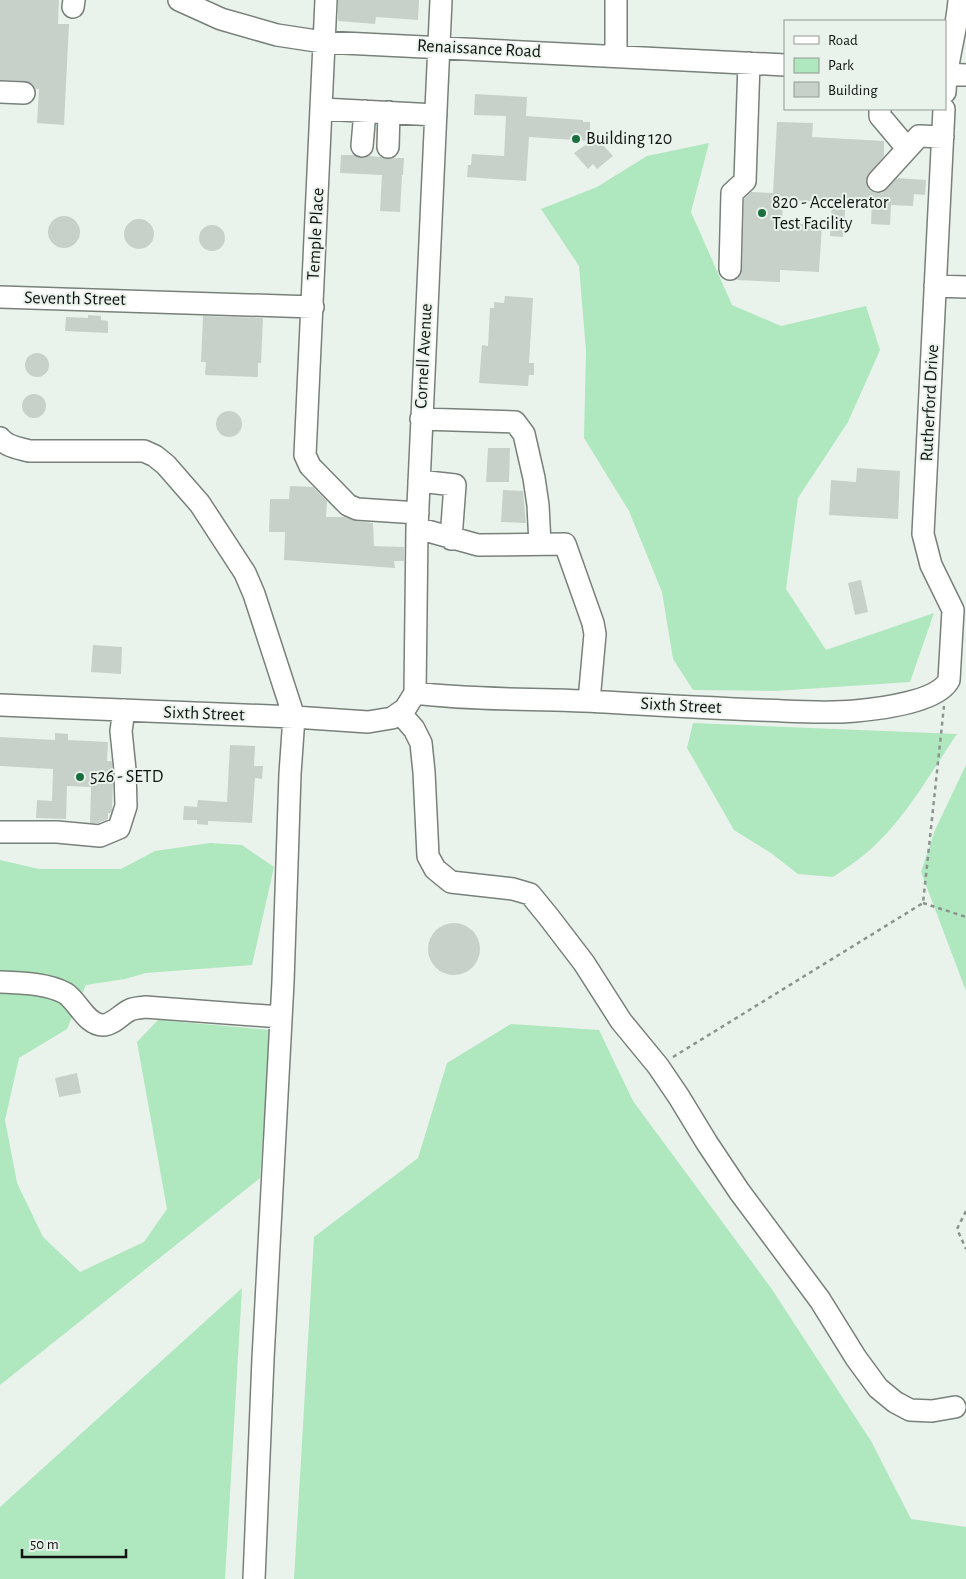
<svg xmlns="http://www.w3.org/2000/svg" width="966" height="1579" viewBox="0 0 966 1579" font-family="'Alegreya Sans',sans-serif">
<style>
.green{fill:#afe7bf}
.building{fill:#c7d1ca}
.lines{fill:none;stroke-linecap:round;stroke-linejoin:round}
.minor-casing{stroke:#78807a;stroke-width:24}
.path{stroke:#8c938e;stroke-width:2.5;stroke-dasharray:4 4;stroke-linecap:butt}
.minor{stroke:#fff;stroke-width:21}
.poi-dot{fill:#1c6e3f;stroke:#e9f3eb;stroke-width:2}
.labels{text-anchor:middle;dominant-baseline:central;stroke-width:4;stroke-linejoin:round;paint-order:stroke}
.street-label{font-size:18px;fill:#101311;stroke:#e9f3eb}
.poi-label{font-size:18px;fill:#101311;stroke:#e9f3eb;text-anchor:start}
</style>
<rect width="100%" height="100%" fill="#e9f3eb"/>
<path class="green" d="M709 143 691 212 732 305 781 326 866 306 880 350 848 422 798 498 786 589 826 650 934 613 910 682 775 691 693 690 673 659 662 592 629 511 584 438 586 351 579 266 541 209 597 187 647 156Z
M693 723 957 734C929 775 903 823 864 855 854 863 843 870 833 877L798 874 771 853 734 830 687 748Z
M966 765V991L921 872 935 830Z
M210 843 242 845 274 867 252 965 146 973 125 979 86 985 67 1029 19 1058 5 1120 17 1183 43 1237 80 1272 144 1242 167 1209 137 1042 158 1020 270 1030 260 1178 0 1385V860L39 869H121L155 851Z
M511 1024 599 1030 633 1101 771 1288 871 1441 911 1519 966 1527V1579H294L314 1237 418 1158 447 1063Z
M242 1288 225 1579H0V1507Z"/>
<path class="building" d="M0 0H59L58 24H69L64 125 37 123 39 89H36L31 83 25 81 0 80Z
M338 0H419L418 20 376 17 375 24 338 21Z
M475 94 527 97 526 116 583 120V122H590V131L613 156 597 169 593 164 588 169 574 153 591 141 529 137 526 181 467 177 468 165H471L472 154 504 156 506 116 474 115Z
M777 122 813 123 812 137 884 141V156L866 178V184L869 190 875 193H882L897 178 926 180 925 195 914 194 913 206 891 205 890 225 871 224 872 200 846 198 843 237 830 236 832 202 783 200 782 223 822 225 819 272 780 270V282L737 280 741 275 742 269 744 199 751 192 773 193Z
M341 155H354L361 158 369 156 381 157 387 159 395 158H404L403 175H402L400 212 380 211 382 175 340 173Z
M48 232a16 16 0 1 1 32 0a16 16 0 1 1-32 0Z
M124 234a15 15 0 1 1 30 0a15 15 0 1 1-30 0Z
M199 238a13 13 0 1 1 26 0a13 13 0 1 1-26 0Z
M505 296 533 298 529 363H534V375H529L528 386 479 383 482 345 488 346 490 308H494V302L504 303Z
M88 315 101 316V320L108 321V333L65 331 66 317 88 318Z
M203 316 263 318 261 363H258V377L205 375 206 362H201Z
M25 365a12 12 0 1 1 24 0a12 12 0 1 1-24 0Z
M22 406a12 12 0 1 1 24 0a12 12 0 1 1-24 0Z
M216 424a13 13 0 1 1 26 0a13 13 0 1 1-26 0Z
M488 448H510L509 482H486Z
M857 468 900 471 898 519 829 515 831 480 856 482Z
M290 486 313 487 327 501 326 517H344L356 521 373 523 374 546 404 547V561H394L395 568 284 560 285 532H269L270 499H289Z
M503 490 523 491 526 523 501 522Z
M861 580 868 612 855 615 848 583Z
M93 645 122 647 121 674 91 672Z
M55 733 68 734V740L108 742 107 761H112L113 783 112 810 111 813H108V819L98 823H90L91 787 67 786 66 819 36 818 37 800 52 801 53 769 0 766V737L55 740Z
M230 745 255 746 254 766H263L262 779 255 778 252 823 208 821V825L197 824V820H183L184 806 197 807 198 800 227 802Z
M428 949a26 26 0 1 1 52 0a26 26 0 1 1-52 0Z
M77 1073 81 1093 59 1097 55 1078Z"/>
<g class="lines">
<defs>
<path id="minor" d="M179 0 221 19 277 35 323 42 785 65
M326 0 305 455 310 466 348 505 357 509 418 513
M73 7 74 0
M616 56V0
M945 74 966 75
M0 92 24 93
M945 92C946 61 957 31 959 0
M322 109 436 115
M880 109V116L907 148
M362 146 365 111
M388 147 389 112
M878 181 919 136 943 137
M730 269 732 193 745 181 749 63
M935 286 966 287
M0 297 313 307
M421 419 515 422 524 434 534 478 538 505 540 544
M0 438C7 447 19 448 29 451H144L155 456 166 465 200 504 245 573 254 594 294 717 290 774 283 982 263 1359 254 1579
M419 481 455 485 451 539
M417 528 478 545 565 544 593 623 595 634 589 701
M415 693C478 701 542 698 605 702 656 705 708 708 760 710 791 711 823 714 855 711 878 709 938 702 949 680L953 610 931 565 923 534 944 109
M0 705 294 717 368 722 392 718 405 709 415 693 417 528 441 0
M400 713 414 729 421 743 424 772 428 856 435 869 451 882 513 889 530 894 548 916 584 963 621 1021 658 1066 679 1097 707 1143 739 1191 820 1300 856 1358 878 1388 895 1402 910 1410 932 1411 955 1407
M0 832H57L100 836 119 828 126 806 125 770 121 731 124 710
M0 982C21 983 46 983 65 993 78 1001 86 1025 103 1025 113 1025 121 1014 130 1010 134 1008 140 1008 145 1007L281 1017"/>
</defs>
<use href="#minor" class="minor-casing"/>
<path class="path" d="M923 903 966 917
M673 1057 923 903 944 706
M966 1211 957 1229 966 1249"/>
<use href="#minor" class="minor"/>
</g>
<g class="poi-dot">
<circle cx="576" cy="139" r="5"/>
<circle cx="762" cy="213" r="5"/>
<circle cx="80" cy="777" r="5"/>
</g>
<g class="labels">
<g class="street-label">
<text transform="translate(479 49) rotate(3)">Renaissance Road</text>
<text transform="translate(316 234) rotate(-87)">Temple Place</text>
<text transform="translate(75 299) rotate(1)">Seventh Street</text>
<text transform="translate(424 356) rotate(-87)">Cornell Avenue</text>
<text transform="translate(930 403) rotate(-87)">Rutherford Drive</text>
<text transform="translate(681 706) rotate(3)">Sixth Street</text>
<text transform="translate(204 714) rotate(2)">Sixth Street</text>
</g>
<g class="poi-label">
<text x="586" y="139">Building 120</text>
<text x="772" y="203">820 - Accelerator<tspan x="772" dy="21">Test Facility</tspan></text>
<text x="90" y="777">526 - SETD</text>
</g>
</g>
<rect x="784" y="20" width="162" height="90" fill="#e9f3eb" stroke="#929994"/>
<rect x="794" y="36" width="25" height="8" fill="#ffffff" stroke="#929994"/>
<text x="828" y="45" font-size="15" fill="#101311">Road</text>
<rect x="794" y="58" width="25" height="15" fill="#afe7bf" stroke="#929994"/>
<text x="828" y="70" font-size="15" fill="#101311">Park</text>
<rect x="794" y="82" width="25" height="15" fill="#c7d1ca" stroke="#929994"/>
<text x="828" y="95" font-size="15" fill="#101311">Building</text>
<path d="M22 1549v8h104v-8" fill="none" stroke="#101311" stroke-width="2.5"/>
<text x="30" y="1549" font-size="15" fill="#101311" stroke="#e9f3eb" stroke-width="4" paint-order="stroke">50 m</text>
</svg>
